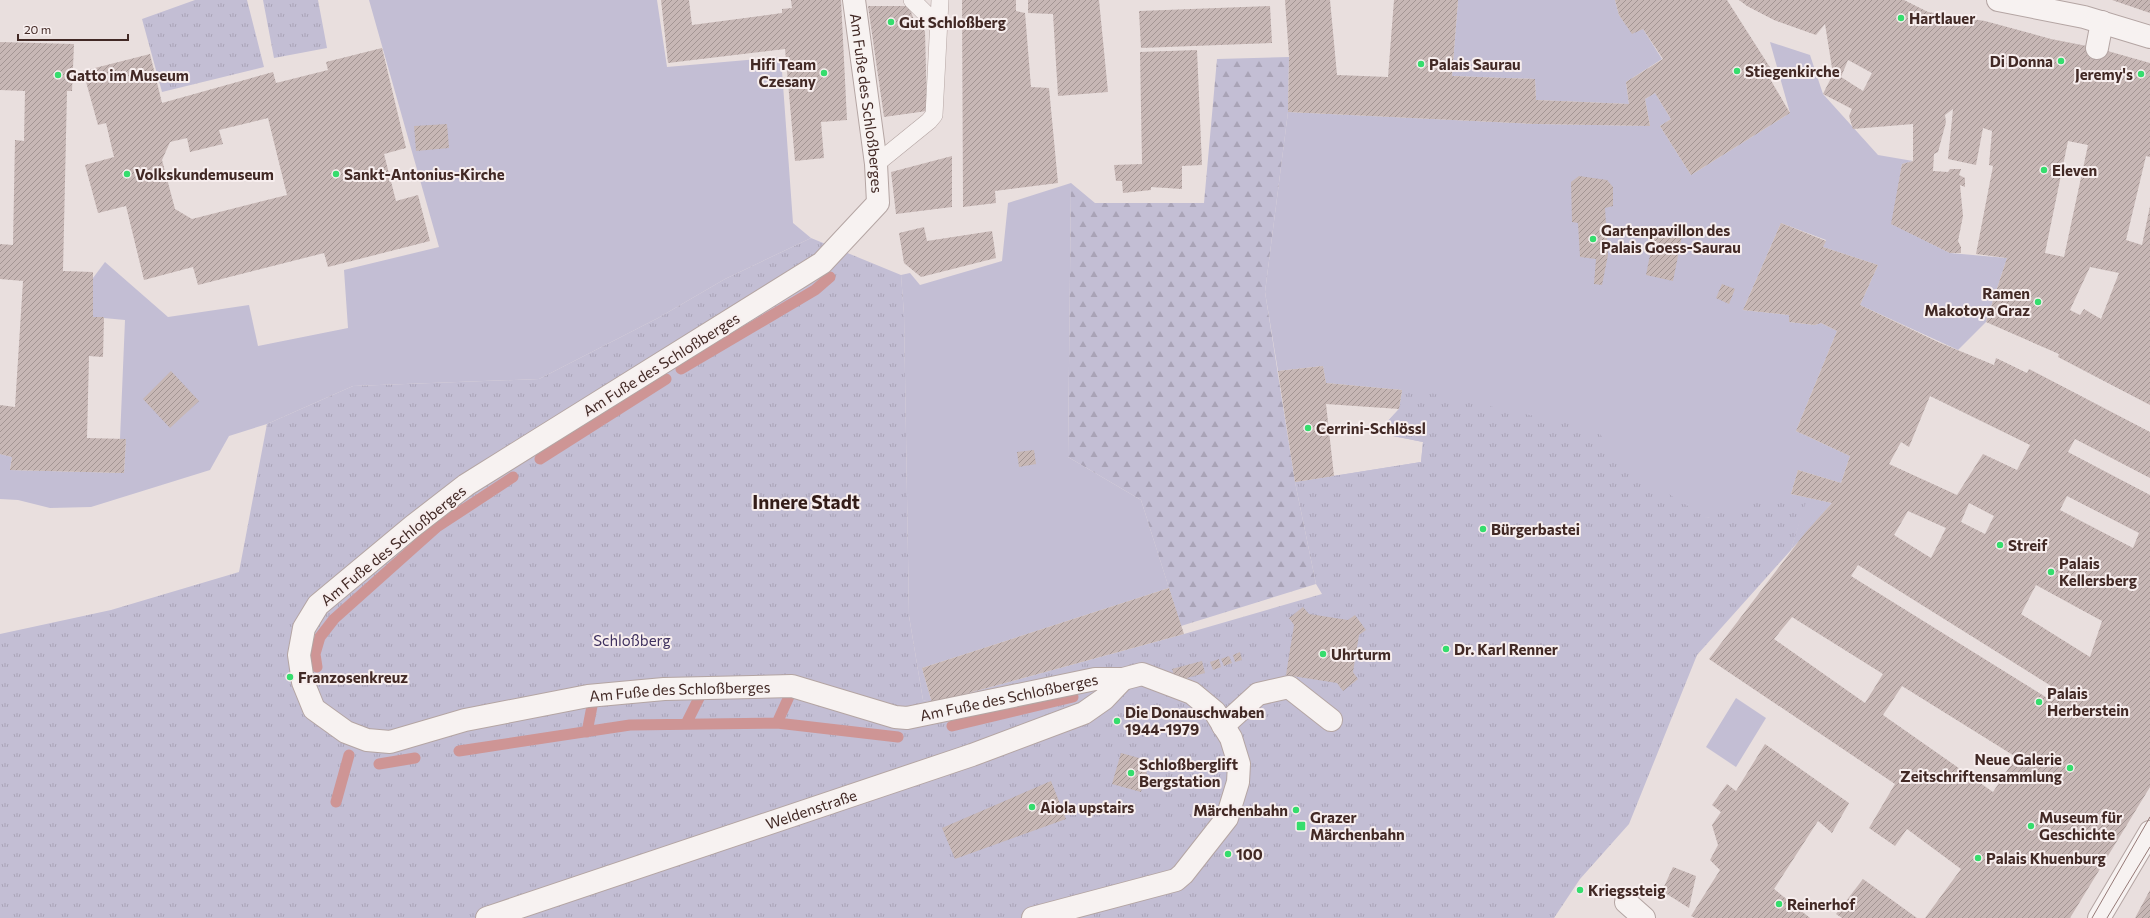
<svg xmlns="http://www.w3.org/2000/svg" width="2150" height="918" viewBox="0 0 2150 918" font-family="Commissioner,sans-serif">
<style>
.green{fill:#c3bed4}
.forest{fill:url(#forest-firs)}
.park{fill:url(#park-tufts)}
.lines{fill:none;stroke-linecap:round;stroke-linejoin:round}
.stream{stroke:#ce9595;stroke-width:11}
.building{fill:url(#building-hatch);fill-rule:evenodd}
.lane-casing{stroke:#b4a5a3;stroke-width:18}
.street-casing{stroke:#b4a5a3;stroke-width:24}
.lane{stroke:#f7f2f1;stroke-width:17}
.street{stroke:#f7f2f1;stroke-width:22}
.tram{stroke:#957976;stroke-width:1}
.poi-dot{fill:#35dd6d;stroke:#f7eeee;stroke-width:1.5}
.labels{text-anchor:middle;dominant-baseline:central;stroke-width:4;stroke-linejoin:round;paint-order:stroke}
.poi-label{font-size:15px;font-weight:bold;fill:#422925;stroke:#f7eeee;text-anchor:start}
.street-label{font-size:15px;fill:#422925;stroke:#f7eeee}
.park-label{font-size:15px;fill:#3f315f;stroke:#f7eeee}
.district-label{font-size:19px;font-weight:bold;fill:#331c18;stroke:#f7eeee}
</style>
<defs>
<pattern id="forest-firs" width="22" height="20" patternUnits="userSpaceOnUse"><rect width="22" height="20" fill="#c3bed4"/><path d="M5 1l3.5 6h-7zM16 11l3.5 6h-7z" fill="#a9a3b6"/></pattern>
<pattern id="park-tufts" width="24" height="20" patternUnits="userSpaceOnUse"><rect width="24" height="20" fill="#c3bed4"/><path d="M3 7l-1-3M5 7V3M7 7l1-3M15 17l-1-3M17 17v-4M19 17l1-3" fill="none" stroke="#a9a3b6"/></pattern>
<pattern id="building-hatch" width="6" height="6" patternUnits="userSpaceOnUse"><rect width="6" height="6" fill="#c7b7b5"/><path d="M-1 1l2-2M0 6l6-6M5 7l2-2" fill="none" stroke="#a39593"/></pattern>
</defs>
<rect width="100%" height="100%" fill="#e9dfde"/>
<path class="green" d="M369 0H657L667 67 781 57 793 223 811 238 725 279 658 318 539 379 353 386 267 424 229 436 210 470 91 507 50 508 18 500 0 499V454L12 457 10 470 124 473 126 439H120L125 320 93 317V278L105 262 168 317 249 305 258 346 348 328 344 270 439 247Z
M1458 0H1615L1619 15 1632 33 1643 29 1662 59 1626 82 1629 104 1536 100 1535 79 1452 76Z
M1770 42 1810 55 1823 94 1878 155 1913 161 1902 164 1892 224 1950 253 2007 258 1986 322 1958 350 1860 305 1878 265 1823 247 1826 240 1781 223 1743 310 1789 315V322L1815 325 1821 323 1837 331 1796 431 1850 456 1841 483 1798 470 1791 494 1832 503 1791 550 1805 502 1707 518 1334 476 1421 462 1423 442 1393 436 1386 423 1399 409 1402 390 1326 383 1323 366 1278 371 1265 292 1288 112 1536 124 1650 126 1645 99 1655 93 1671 119 1660 126 1691 175 1790 113Z
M1071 183 1068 457 1141 500 1169 588 922 668 932 703 923 700 909 616 904 314 901 275 910 273 920 285 1002 261 1008 203Z
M1736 698 1766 718 1736 767 1706 747Z"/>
<path class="forest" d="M1289 57 1288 112 1265 292 1295 482 1316 584 1181 626 1141 500 1068 457 1071 183 1095 203H1204L1217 59Z"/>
<path class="park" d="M195 0H247L264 67 162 92 142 19Z
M263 0H318L327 48 274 58Z
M811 238 901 275 904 314 909 616 923 700 932 703 1184 634 1322 594 1316 584 1295 482 1421 462 1423 442 1393 436 1386 423 1399 409 1404 387 1597 430 1612 450 1640 476 1707 518 1760 499 1806 502 1791 550 1697 655 1629 824 1580 879 1554 918H0V634L111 610 239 572 267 424 353 386 539 379 658 318 725 279Z"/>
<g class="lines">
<path class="stream" d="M681 369 815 290 830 277
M540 459 666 379
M317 667 315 654 320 637 334 619 437 527 513 477
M777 723 792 690 798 692
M686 724 701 694
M952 726 1073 697
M587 732 593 701
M459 751 630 725 777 723 898 737
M379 764 415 758
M336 802 349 755"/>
</g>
<path class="building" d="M661 0H689L692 25 782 13V9L792 8 791 0H841L847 120 821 122 824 158 795 161 785 49 668 63Z
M962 0H1016V11L1025 13 1031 87 1049 88 1058 183 995 191 996 203 963 207Z
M1028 0H1099L1108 92 1058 96 1053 14 1028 13Z
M1285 0H1330L1337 75 1388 77 1394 0H1458L1452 76 1535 79 1536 100 1629 104 1626 82 1663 59 1643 29 1632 34 1619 15 1615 0H1727L1771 69 1766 72 1790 113 1691 175 1660 126 1671 119 1655 93 1645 99 1650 126 1536 124 1288 112 1289 57Z
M1739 0H1904L1928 12 1985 21 2051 39 2097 48 2150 63V157L2146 156 2126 240 2142 245 2150 206V405L2058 357 2059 354 1986 322 2007 258 1976 254 1993 166 1989 165 1992 131 1983 128 1976 165 1948 159 1953 109 1945 115 1946 122 1938 152 1934 154 1933 171 1948 172 1950 169H1961L1959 175 1965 178V187L1960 185 1963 216 1958 241 1961 247V253H1950L1891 224 1902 164 1913 161V124L1853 129 1849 116 1852 109 1823 94 1833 74 1825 24 1816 35 1774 20 1747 6ZM1848 60 1872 73 1863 91 1841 77ZM2068 141 2088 145 2064 257 2045 253ZM2090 267 2119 273 2101 319 2084 309 2080 315 2070 310Z
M2112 0H2150V13Z
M868 6H909L915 23 925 31 927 111 884 117Z
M1270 6 1272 43 1141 48 1139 11Z
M0 42 74 44 72 91H67L63 271 93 272V317H104L103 357 89 356 87 438 126 439 124 473 10 470 12 457 0 454V405L15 407 23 281 0 279V244L13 245 15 140 24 141 25 91 0 90Z
M382 48 406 148 384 154 396 201 418 195 430 241 328 267 324 253 198 285 193 267 144 280 126 206 98 213 85 165 114 157 106 123 98 125 83 71 150 54 162 103 273 72 276 83 328 70 326 62ZM268 118 287 195 192 219 175 209 162 160 170 142 187 138 190 152 223 144 219 130Z
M1197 50 1202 165 1182 166V189L1151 187V190L1123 193 1122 181H1116L1114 165 1142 164 1140 52Z
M447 124 449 148 416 151 414 126Z
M952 156V207L896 214 891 172Z
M1579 176 1607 180 1613 187V206L1605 208 1608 255 1602 285 1594 284 1596 259 1580 257 1578 223 1572 222 1571 182Z
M1781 223 1826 241 1823 247 1878 265 1860 305 1938 342 1994 365 1996 358 2027 373 2029 369 2150 432V478L2075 439 2068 452 2150 495V787L2070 918H1925L1961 869 1907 829 1895 846 1869 828 1895 784 1709 659 1805 533 1832 503 1791 494 1798 470 1841 483 1850 456 1796 431 1837 331 1821 323 1815 325 1789 322V315L1743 310ZM1930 396 2030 445 2017 470 1983 454 1957 495 1889 464 1901 442 1909 447ZM2067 496 2139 533 2133 548 2060 510ZM1969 503 1994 516 1985 534 1961 522ZM1908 511 1946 528 1931 558 1894 535ZM1858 565 2059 691 2052 701 1851 576ZM2036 585 2102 621 2090 657 2021 614ZM1792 617 1883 674 1865 703 1774 639ZM1902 686 2016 757 1993 792 1883 715Z
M924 227 927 241 992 231 996 258 921 277 904 263 899 233Z
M1655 230 1682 236 1673 281 1646 275Z
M1722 284 1735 289 1729 304 1716 298Z
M1323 366 1326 383 1402 390 1399 409 1326 404 1334 476 1295 482 1278 371Z
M171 371 199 401 170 428 143 399Z
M1034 450 1036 464 1019 467 1017 452Z
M1169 588 1184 634 932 703 922 668Z
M1303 607 1309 614 1348 620 1355 615 1366 630 1359 635 1353 672 1358 679 1343 691 1337 683 1286 675 1294 625 1289 618Z
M1240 652 1242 660 1235 662 1233 655Z
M1229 656 1232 663 1224 666 1221 659Z
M1219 659 1221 667 1213 670 1210 662Z
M1202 661 1205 673 1176 681 1172 669Z
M1765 744 1849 803 1832 833 1818 821 1774 889 1810 918H1695L1691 916 1720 870 1710 860 1718 845 1712 825 1721 812 1712 805 1727 784 1736 791Z
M1121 753 1150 761 1141 792 1112 784Z
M1051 781 1066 819 955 859 942 828Z
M1673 867 1696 876 1689 908 1662 891Z
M1863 879 1917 918H1842L1836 914Z
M2150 890V918H2135Z"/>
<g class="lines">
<defs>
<path id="lane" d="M912 0 938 26
M876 164 929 121 934 115 940 0"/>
<g id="street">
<path id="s1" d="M854 0 876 164 878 203 822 263 466 485 413 526 318 605 304 628 299 655 303 682 314 709 346 732 367 740 390 742 465 720 588 696 664 689 792 686 895 717 907 718 1095 679H1123L1142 674 1192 693 1215 712 1231 738 1239 764 1238 782 1227 818 1183 874 1176 880 1033 918"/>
<path d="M1998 0 2084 17 2150 37"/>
<path d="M2097 48 2102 22"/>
<path d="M1223 726 1258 694 1289 687 1331 720"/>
<path d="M1626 902 1644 918"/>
<path id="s2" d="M487 918 972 755 1084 713 1104 699 1123 679"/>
<path d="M2099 918 2150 832"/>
</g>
</defs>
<use href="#lane" class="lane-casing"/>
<use href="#street" class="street-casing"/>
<use href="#lane" class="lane"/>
<use href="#street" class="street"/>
<path class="tram" d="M2092 918 2150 817
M2107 918 2150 847"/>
</g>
<g class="poi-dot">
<circle cx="1901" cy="18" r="4"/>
<circle cx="891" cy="22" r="4"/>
<circle cx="2061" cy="61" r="4"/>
<circle cx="1421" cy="64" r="4"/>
<circle cx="1737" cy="71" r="4"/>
<circle cx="824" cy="73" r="4"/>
<circle cx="2141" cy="74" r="4"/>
<circle cx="58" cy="75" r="4"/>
<circle cx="2044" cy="170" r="4"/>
<circle cx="127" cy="174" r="4"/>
<circle cx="336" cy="174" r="4"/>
<circle cx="1593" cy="239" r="4"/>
<circle cx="2038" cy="302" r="4"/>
<circle cx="1308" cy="428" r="4"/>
<circle cx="1483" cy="529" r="4"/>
<circle cx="2000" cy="545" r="4"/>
<circle cx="2051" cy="572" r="4"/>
<circle cx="1446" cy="649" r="4"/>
<circle cx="1323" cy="654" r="4"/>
<circle cx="290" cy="677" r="4"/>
<circle cx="2039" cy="702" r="4"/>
<circle cx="1117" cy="721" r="4"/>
<circle cx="2070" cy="768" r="4"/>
<circle cx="1131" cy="773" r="4"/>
<circle cx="1032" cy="807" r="4"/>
<circle cx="1296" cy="810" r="4"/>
<rect x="1296" y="821" width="10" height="10" rx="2"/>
<circle cx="2031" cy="826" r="4"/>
<circle cx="1228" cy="854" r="4"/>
<circle cx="1978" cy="858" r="4"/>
<circle cx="1580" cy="890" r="4"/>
<circle cx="1779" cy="904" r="4"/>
</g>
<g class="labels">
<g class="poi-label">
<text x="1909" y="18">Hartlauer</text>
<text x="899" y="22">Gut Schloßberg</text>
<text x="2053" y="61" text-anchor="end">Di Donna</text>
<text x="816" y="64" text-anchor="end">Hifi Team<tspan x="816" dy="17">Czesany</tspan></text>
<text x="1429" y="64">Palais Saurau</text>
<text x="1745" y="71">Stiegenkirche</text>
<text x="2133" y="74" text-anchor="end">Jeremy's</text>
<text x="66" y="75">Gatto im Museum</text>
<text x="2052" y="170">Eleven</text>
<text x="135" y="174">Volkskundemuseum</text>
<text x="344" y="174">Sankt-Antonius-Kirche</text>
<text x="1601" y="230">Gartenpavillon des<tspan x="1601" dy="17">Palais Goess-Saurau</tspan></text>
<text x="2030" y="293" text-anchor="end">Ramen<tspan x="2030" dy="17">Makotoya Graz</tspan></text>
<text x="1316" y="428">Cerrini-Schlössl</text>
<text x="1491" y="529">Bürgerbastei</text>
<text x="2008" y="545">Streif</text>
<text x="2059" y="563">Palais<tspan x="2059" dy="17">Kellersberg</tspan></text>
<text x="1454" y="649">Dr. Karl Renner</text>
<text x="1331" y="654">Uhrturm</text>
<text x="298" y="677">Franzosenkreuz</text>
<text x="2047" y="693">Palais<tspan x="2047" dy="17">Herberstein</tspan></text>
<text x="1125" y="712">Die Donauschwaben<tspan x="1125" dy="17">1944-1979</tspan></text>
<text x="2062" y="759" text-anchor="end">Neue Galerie<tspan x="2062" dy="17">Zeitschriftensammlung</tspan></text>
<text x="1139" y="764">Schloßberglift<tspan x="1139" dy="17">Bergstation</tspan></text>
<text x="1040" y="807">Aiola upstairs</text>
<text x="1288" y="810" text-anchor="end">Märchenbahn</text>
<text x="1310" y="817">Grazer<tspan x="1310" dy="17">Märchenbahn</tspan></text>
<text x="2039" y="817">Museum für<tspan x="2039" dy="17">Geschichte</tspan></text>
<text x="1236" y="854">100</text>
<text x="1986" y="858">Palais Khuenburg</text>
<text x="1588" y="890">Kriegssteig</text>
<text x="1787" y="904">Reinerhof</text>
</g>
<g class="street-label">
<text stroke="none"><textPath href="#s1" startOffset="104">Am Fuße des Schloßberges</textPath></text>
<text transform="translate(661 364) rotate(-32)">Am Fuße des Schloßberges</text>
<text transform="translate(393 545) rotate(-39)">Am Fuße des Schloßberges</text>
<text stroke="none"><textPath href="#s1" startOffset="1388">Am Fuße des Schloßberges</textPath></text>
<text stroke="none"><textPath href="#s1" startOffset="1724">Am Fuße des Schloßberges</textPath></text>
<text stroke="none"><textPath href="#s2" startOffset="342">Weldenstraße</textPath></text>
</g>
<g class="park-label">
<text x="632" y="640">Schloßberg</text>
</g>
<g class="district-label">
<text x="806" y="501">Innere Stadt</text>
</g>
</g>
<path d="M18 34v6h110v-6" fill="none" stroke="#422925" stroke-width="2"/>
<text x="24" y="34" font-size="12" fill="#422925" stroke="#f7eeee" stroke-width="3" paint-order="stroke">20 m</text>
</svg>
